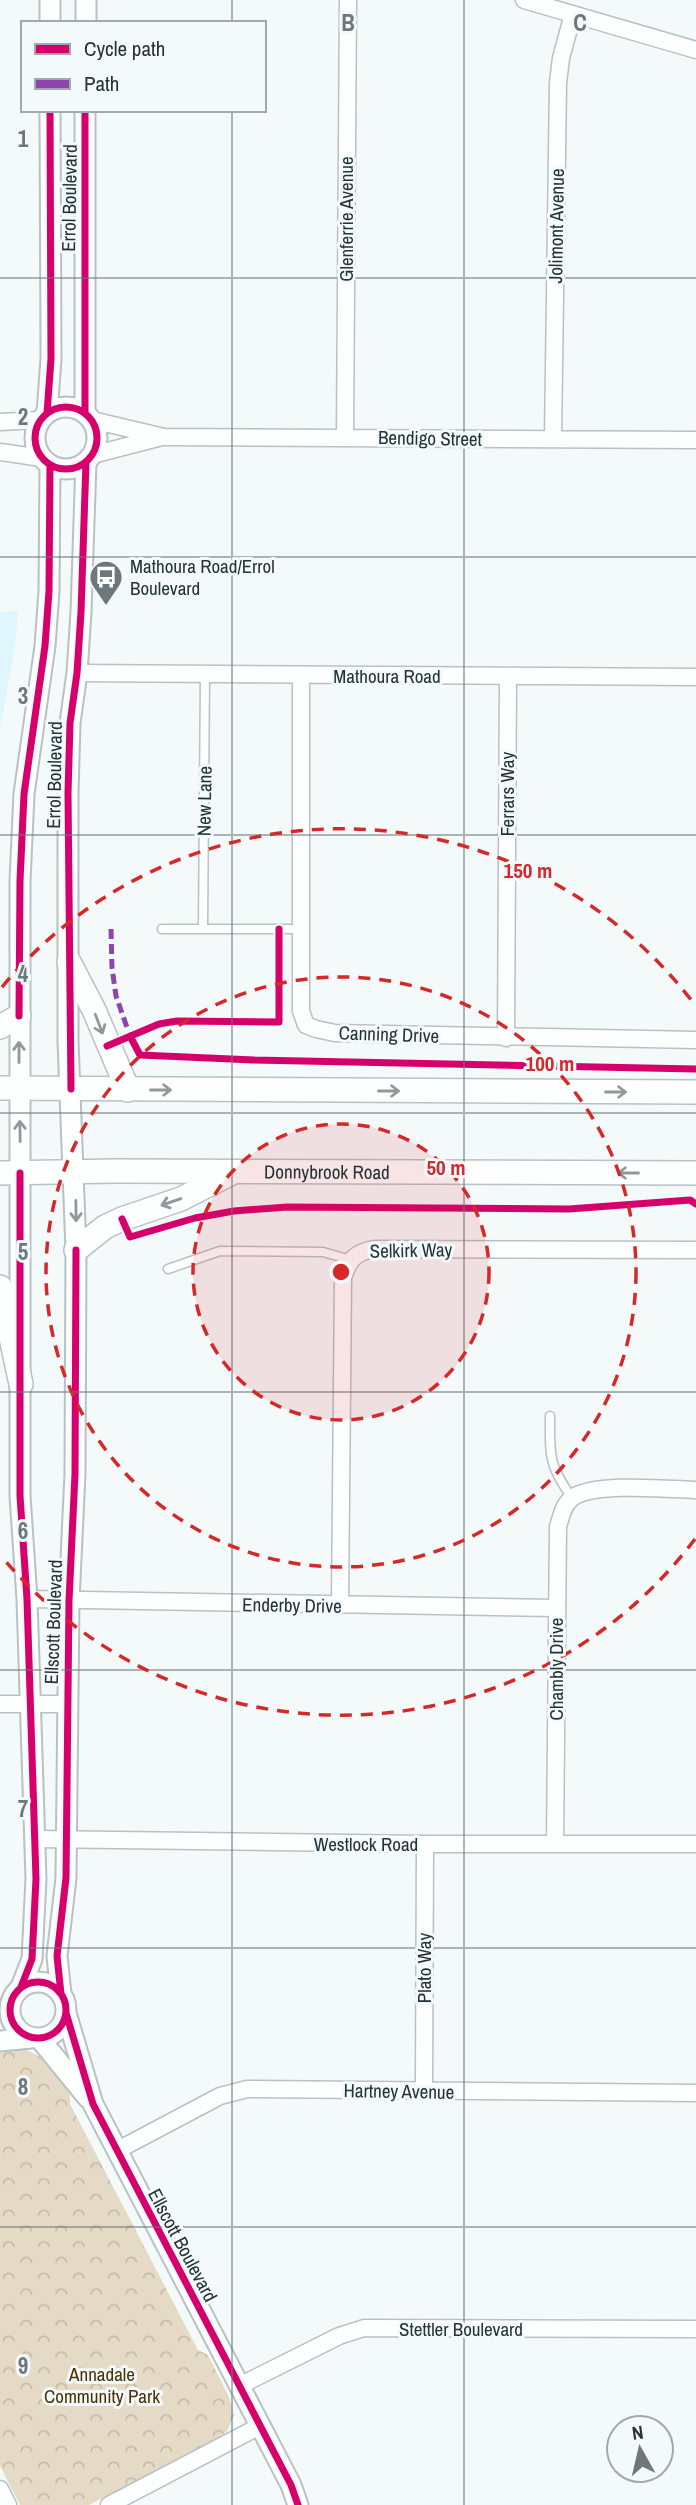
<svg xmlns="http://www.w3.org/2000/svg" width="696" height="2505" viewBox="0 0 696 2505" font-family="'Archivo Narrow',sans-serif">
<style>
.built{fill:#def6fc}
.park{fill:url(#park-crowns)}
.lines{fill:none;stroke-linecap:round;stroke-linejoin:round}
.service-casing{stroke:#b8c1c4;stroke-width:11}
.minor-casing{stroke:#b8c1c4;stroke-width:19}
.tertiary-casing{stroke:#b8c1c4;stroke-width:23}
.secondary-casing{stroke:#b8c1c4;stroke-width:26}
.service{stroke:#fdfefe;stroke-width:8}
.minor{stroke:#fdfefe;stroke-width:16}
.tertiary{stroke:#fdfefe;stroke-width:19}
.secondary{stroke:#fdfefe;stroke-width:23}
.quiet{stroke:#8e44ad;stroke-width:5;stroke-dasharray:10 5;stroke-linecap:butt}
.cycleway-casing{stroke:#f2fafc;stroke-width:11}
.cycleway{stroke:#d6006c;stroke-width:7}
.oneway{stroke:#90989a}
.grid{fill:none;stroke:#6c787b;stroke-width:2;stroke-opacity:0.55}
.ring{fill:none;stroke:#d62828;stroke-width:3.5;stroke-dasharray:12 9}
.labels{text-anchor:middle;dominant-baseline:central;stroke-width:6;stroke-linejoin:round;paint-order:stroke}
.street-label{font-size:19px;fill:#233337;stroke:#f2fafc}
.poi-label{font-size:19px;fill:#233337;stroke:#f2fafc;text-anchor:start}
.park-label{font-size:19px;fill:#4b3200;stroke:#f2fafc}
.grid-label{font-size:23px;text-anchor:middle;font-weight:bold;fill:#6c787b;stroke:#f2fafc;stroke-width:6;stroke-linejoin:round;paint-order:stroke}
.centre{fill:#d62828;stroke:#f2fafc;stroke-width:3.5}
.ring-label{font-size:21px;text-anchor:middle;font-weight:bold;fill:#d62828;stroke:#f2fafc;stroke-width:6;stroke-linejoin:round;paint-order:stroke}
</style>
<defs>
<pattern id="park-crowns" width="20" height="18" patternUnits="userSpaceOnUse" patternTransform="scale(1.75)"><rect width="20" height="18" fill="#e5dac5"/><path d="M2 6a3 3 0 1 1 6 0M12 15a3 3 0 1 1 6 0" fill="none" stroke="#c4bcaa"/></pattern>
</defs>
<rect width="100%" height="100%" fill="#f4f9fa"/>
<path class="built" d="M18 611 15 647 0 729V612Z"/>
<path class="park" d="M23 2049C48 2058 72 2075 70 2104L198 2350 208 2355 229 2397 234 2415 227 2431 217 2439 89 2505H20L0 2466V2053Z"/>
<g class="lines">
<defs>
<path id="service" d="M162 929H301
M203 929 205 673
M168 1269 220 1251 323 1252 351 1260
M550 1416C550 1456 548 1464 572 1498"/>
<path id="minor" d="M524 0 696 50
M92 420 164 437 696 440
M0 422 40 420
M345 437 348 0
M553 439 558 83 561 58 573 14
M0 452 42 458
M92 455 162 437
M77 673 696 677
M301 676V1011L306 1025 316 1029 335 1033 696 1040
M506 1038 508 676
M27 1599 557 1608
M340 1605 343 1278C348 1260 356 1252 374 1249L696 1250
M0 1704H67
M36 1839 425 1844H696
M555 1844 558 1527C561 1517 563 1505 572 1498 593 1482 668 1489 696 1490
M424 2091 425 1844
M116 2151 220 2096 247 2089 696 2093
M239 2386 339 2336 364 2328 696 2329
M0 2489 8 2505
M109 2505 260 2426"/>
<path id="tertiary" d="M50 0V23
M86 23V0
M35 438a31 31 0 1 1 62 0a31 31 0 1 1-62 0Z
M85 412V110
M47 413 51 359 50 110
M10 2010a28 28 0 1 1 56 0a28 28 0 1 1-56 0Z
M21 1987 32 1959 36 1879 27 1599 20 1496V881L24 794 45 646 49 591 50 465
M61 1994 57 1956 66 1878 69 1601 75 1474 76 1250 68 1041V793L70 723 77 673 81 612 86 462
M66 2013 93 2104 291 2485 298 2505
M40 2039 88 2098
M0 2041 31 2038"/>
<g id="secondary">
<path d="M69 962 94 1010 128 1090"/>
<path d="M0 1027 19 1016"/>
<path d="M0 1088 696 1092"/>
<path id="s1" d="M0 1173 115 1171 696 1173"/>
<path d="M76 1250 105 1227 122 1219 181 1199 230 1174"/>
<path d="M0 1287 21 1384"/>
</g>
</defs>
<use href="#service" class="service-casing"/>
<use href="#minor" class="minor-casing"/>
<use href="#tertiary" class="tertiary-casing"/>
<use href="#secondary" class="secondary-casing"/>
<use href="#service" class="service"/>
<use href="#minor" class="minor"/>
<use href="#tertiary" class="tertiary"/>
<use href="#secondary" class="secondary"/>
<path class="quiet" d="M111 929 112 968 116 996 130 1036"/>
<defs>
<path id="cycleway" d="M35 438a31 31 0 1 1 62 0a31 31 0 1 1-62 0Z
M85 412V110
M47 413 51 359 50 110
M19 1016 20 881 24 794 45 646 49 591 50 465
M130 1036 140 1055 254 1060 696 1069
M107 1046 159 1024 177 1021 279 1022V929
M71 1089 68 793 70 723 77 673 81 612 86 462
M20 1173V1496L27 1599 36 1879 32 1959 21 1987
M122 1219 130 1237 195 1218 234 1211 287 1207 569 1209 690 1200 696 1204
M10 2010a28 28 0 1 1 56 0a28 28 0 1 1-56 0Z
M61 1994 57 1956 66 1878 69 1601 75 1474 76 1250
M66 2013 93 2104 291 2485 298 2505"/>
</defs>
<use href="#cycleway" class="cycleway-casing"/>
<use href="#cycleway" class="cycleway"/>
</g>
<defs><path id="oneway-shaft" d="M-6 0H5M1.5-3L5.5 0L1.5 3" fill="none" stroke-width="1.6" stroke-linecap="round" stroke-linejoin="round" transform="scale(1.75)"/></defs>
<g class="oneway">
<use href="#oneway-shaft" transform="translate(99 1024) rotate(69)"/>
<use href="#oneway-shaft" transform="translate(19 1052) rotate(-90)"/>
<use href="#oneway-shaft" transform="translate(161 1090)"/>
<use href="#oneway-shaft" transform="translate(389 1091)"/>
<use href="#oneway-shaft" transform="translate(616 1092)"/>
<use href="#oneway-shaft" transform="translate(20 1131) rotate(-91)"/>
<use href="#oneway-shaft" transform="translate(628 1173) rotate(-180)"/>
<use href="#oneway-shaft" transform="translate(171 1202) rotate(161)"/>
<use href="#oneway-shaft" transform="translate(76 1211) rotate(89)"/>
</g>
<path class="grid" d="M232 0V23M464 0V2505M232 110V2505M0 278H696M0 557H696M0 835H696M0 1113H696M0 1392H696M0 1670H696M0 1948H696M0 2227H696"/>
<circle cx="341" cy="1272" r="148" fill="#d62828" fill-opacity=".12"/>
<g class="ring">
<circle cx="341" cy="1272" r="148"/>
<circle cx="341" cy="1272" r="295"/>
<path d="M695 1539A443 443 0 0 1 2 1557M2 987A443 443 0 0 1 695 1005"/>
</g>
<defs>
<symbol id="bus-pin" viewBox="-11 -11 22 30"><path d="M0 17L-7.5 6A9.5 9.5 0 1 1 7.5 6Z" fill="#6c787b" stroke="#f2fafc"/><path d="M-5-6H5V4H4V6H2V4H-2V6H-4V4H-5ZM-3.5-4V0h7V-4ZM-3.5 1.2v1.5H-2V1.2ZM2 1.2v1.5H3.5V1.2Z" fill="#fff"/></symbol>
</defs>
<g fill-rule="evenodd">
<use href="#bus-pin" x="87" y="558" width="38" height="52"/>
</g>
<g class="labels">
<g class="street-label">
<text transform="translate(69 198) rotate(-89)">Errol Boulevard</text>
<text transform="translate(346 219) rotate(-90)">Glenferrie Avenue</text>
<text transform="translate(556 226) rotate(-89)">Jolimont Avenue</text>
<text transform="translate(430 438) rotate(1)">Bendigo Street</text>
<text x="387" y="676">Mathoura Road</text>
<text transform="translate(54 775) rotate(-89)">Errol Boulevard</text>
<text transform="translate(507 794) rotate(-90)">Ferrars Way</text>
<text transform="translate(204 801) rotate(-89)">New Lane</text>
<text transform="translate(389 1034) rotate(2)">Canning Drive</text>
<text stroke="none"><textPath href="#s1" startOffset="327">Donnybrook Road</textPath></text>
<text transform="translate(411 1250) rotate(-1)">Selkirk Way</text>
<text transform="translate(292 1605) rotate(1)">Enderby Drive</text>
<text transform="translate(53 1622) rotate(-88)">Ellscott Boulevard</text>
<text transform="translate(556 1669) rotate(-90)">Chambly Drive</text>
<text x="366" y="1844">Westlock Road</text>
<text transform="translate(424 1968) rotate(-90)">Plato Way</text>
<text transform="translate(399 2091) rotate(1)">Hartney Avenue</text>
<text transform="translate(183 2245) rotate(62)">Ellscott Boulevard</text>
<text x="461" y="2329">Stettler Boulevard</text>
</g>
<g class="poi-label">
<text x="130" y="566">Mathoura Road/Errol<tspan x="130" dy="22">Boulevard</tspan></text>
</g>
<g class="park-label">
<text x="102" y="2374">Annadale<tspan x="102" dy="22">Community Park</tspan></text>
</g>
</g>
<g class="grid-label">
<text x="348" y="31">B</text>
<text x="580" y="31">C</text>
<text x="23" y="147">1</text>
<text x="23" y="425">2</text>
<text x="23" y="704">3</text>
<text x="23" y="982">4</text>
<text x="23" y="1260">5</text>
<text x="23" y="1539">6</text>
<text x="23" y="1817">7</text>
<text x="23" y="2095">8</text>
<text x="23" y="2374">9</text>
</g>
<circle cx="341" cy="1272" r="10" class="centre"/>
<g class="ring-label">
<text x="528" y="878">150 m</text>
<text x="550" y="1071">100 m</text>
<text x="446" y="1175">50 m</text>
</g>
<rect x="21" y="21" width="245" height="91" fill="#f2fafc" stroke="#9faaad" stroke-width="2"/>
<rect x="35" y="44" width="35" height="10" fill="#d6006c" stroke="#9faaad" stroke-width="2"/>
<text x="84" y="56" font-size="21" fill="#233337">Cycle path</text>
<rect x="35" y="79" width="35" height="10" fill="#8e44ad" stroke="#9faaad" stroke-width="2"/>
<text x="84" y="91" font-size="21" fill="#233337">Path</text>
<g transform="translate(640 2449) rotate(352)"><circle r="33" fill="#f2fafc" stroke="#9faaad" stroke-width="2"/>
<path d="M0-5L12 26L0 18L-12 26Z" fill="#6c787b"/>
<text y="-10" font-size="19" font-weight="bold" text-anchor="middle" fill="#233337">N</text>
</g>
</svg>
